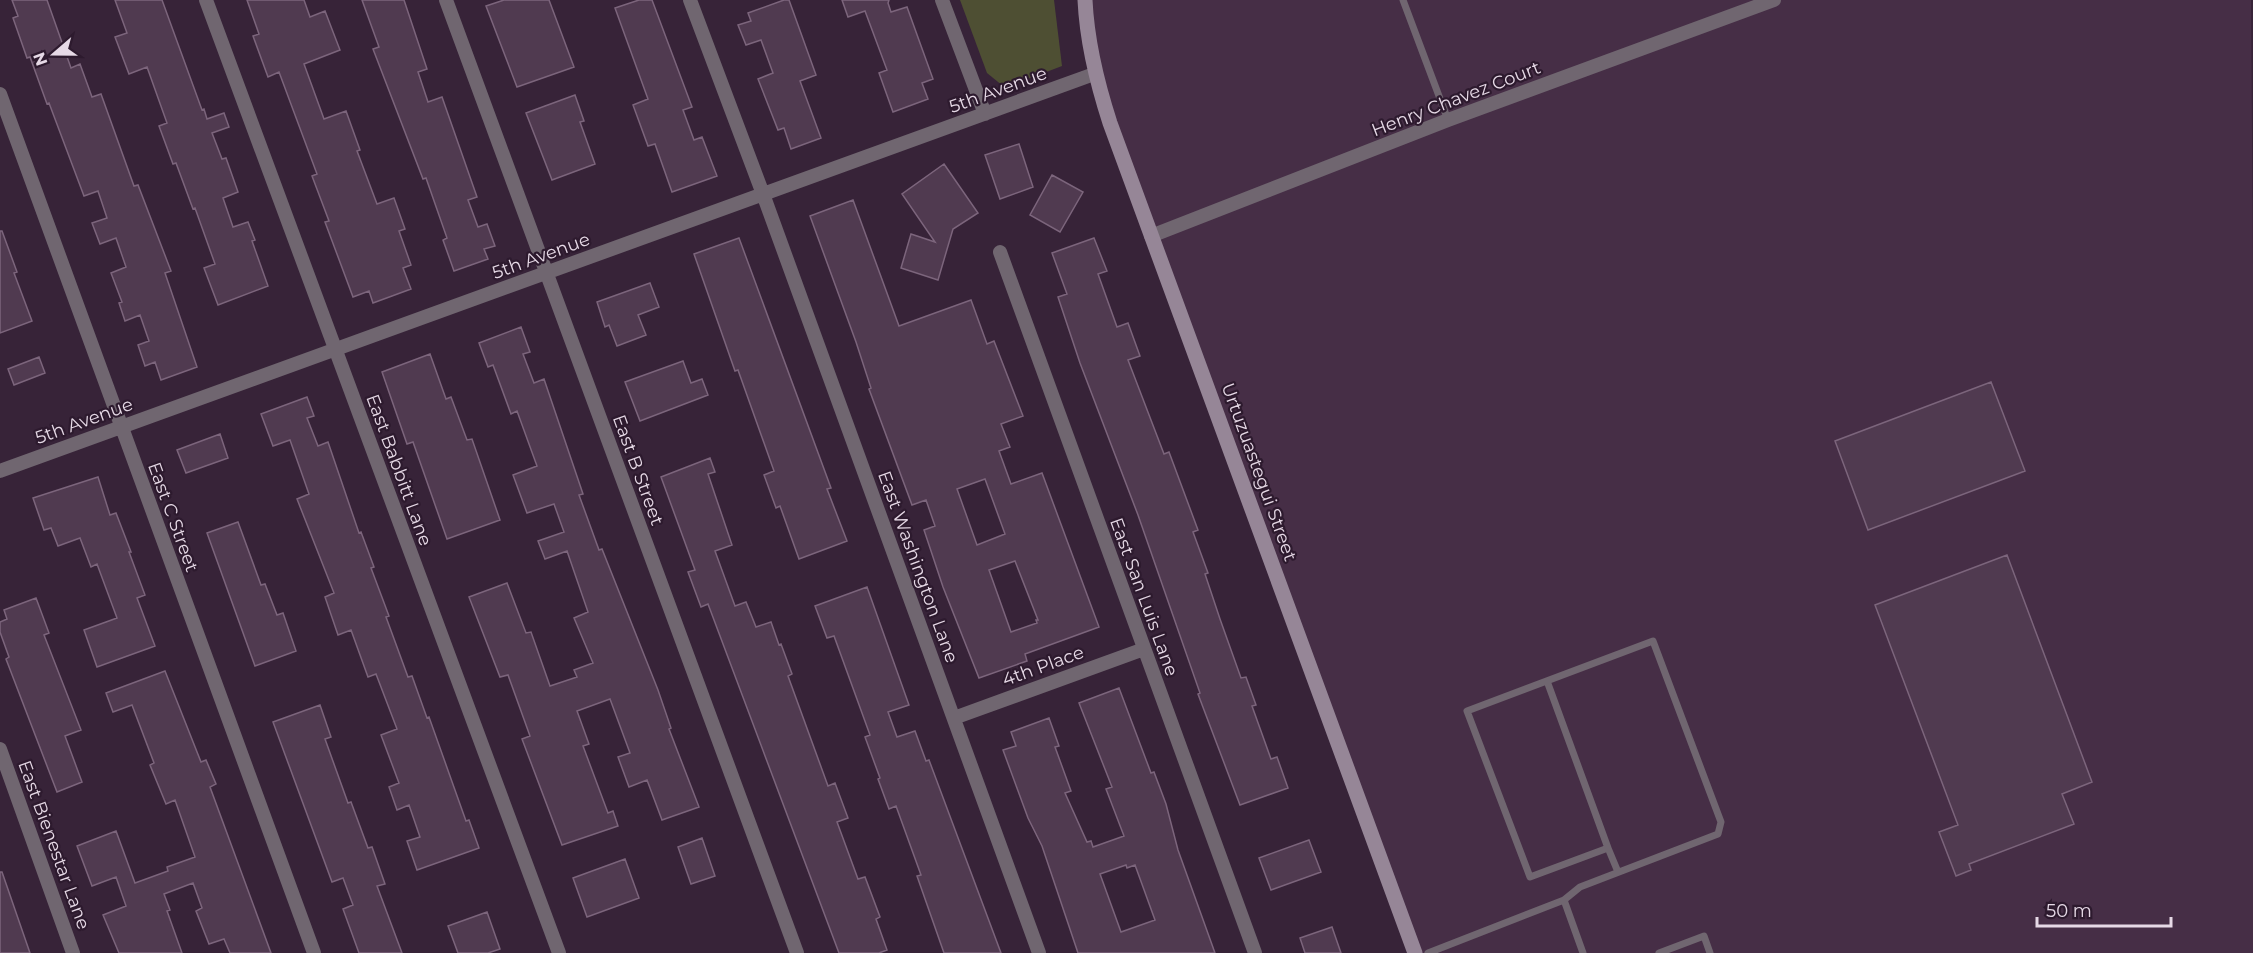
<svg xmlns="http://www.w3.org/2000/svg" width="2253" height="953" viewBox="0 0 2253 953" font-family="Montserrat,sans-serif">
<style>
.built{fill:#462e46}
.green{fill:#4e4f33}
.building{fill:#503a50;stroke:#7c657c;stroke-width:1.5;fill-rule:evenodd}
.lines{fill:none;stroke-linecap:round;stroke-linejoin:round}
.service{stroke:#706670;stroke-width:7}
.minor{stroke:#706670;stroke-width:14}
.secondary{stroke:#968697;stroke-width:15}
.labels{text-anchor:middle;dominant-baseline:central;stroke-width:4.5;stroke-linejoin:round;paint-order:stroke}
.street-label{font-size:18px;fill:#e6d9e6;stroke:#2d1a2e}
</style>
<rect width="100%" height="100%" fill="#372338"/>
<path class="built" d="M1085 0H2251L2253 267V953H1415L1110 123Z"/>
<path class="green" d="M960 0H1054L1062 66 1012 85 1003 86 987 73Z"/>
<path class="building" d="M12 0H47L71 68 80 64 92 97 101 94 134 186 138 185 171 271 165 273 197 367 161 380 155 362 145 366 138 345 149 341 140 315 125 321 119 303 122 302 111 273 126 267 116 238 100 244 92 223 107 218 98 191 84 196 49 103 47 104 30 57 27 58 13 18 18 16Z
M115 0H162L202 110 204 109 207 119 224 113 229 127 212 133 222 159 226 158 238 192 223 198 233 227 248 222 255 240 252 241 268 286 218 305 204 268 215 264 195 208 193 209 176 163 173 164 159 126 167 123 147 67 129 74 115 37 127 33Z
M247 0H304L310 17 325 11 340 50 304 64 324 119 346 111 360 150 357 151 377 204 394 198 405 229 399 231 411 265 403 268 411 289 373 303 369 291 353 297 325 222 329 221 312 176 317 174 279 72 268 77 253 36 259 34Z
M362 0H404L427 69 418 72 428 102 442 97 477 197 468 200 478 227 487 224 495 246 484 249 488 259 454 271 443 240 447 238 426 178 423 179 373 49 379 47Z
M504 0H549L574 67 517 87 486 6Z
M639 0H652L692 107 683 110 694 140 702 137 717 176 672 192 655 144 648 146 633 105 648 99 615 8Z
M784 0H789L816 75 800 81 821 138 791 149 784 128 778 130 758 79 773 73 761 40 746 45 738 25 751 21 748 13Z
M842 0H889L888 3 891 12 907 7 933 79 922 83 928 99 893 112 879 73 887 70 865 11 848 17Z
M575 95 584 121 580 122 595 164 552 180 526 113Z
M1019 144 1033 187 1000 199 985 155Z
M944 164 978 213 953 229 938 280 901 268 911 234 935 242 902 194Z
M1052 175 1083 192 1060 232 1030 215Z
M853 200 899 326 971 300 987 344 994 341 1023 416 1001 424 1010 447 999 451 1011 484 1042 473 1099 627 1025 654 1027 661 979 678 943 587 924 530 935 526 926 500 912 505 869 389 871 388 856 342 810 216ZM985 479 1005 534 977 545 957 489ZM1015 561 1038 620H1036L1037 623 1011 632 989 570Z
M0 231H2L17 272 14 273 32 321 0 333Z
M739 238 831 488 827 489 847 541 799 559 780 506 776 508 764 475 774 471 738 370 735 371 694 254Z
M1094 238 1107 271 1098 274 1117 327 1128 323 1140 356 1128 360 1164 454 1169 452 1198 530 1193 532 1208 573 1205 574 1220 619 1241 678 1246 677 1256 705 1252 706 1271 759 1277 757 1288 788 1240 805 1198 694 1200 693 1138 515 1080 363 1058 297 1067 294 1052 253Z
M650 283 659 307 638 315 646 335 617 346 609 325 605 327 597 302Z
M521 327 530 352 523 354 534 383 544 379 583 494 579 495 599 550 602 549 658 690 671 728 669 729 699 807 662 820 647 780 629 787 618 757 630 753 610 699 577 711 589 744 583 746 608 813 613 811 618 826 562 845 522 739 530 736 508 675 500 677 469 597 507 583 526 633 531 632 550 686 577 677 574 670 593 663 574 618 588 612 567 551 545 559 538 541 564 532 554 504 527 513 513 475 537 466 517 411 511 414 493 365 488 367 479 343Z
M430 354 446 399 451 397 467 440 472 439 500 520 447 539 413 442 407 444 382 372Z
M39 357 45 373 14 385 8 369Z
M683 361 691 383 702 379 708 395 640 421 625 382Z
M1991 382 2025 471 1868 530 1835 441Z
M307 397 314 416 307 418 318 446 328 442 359 533 361 532 374 567 371 568 389 616 386 617 408 677 412 676 427 718 429 717 466 821 469 820 479 848 417 870 407 841 420 837 409 805 397 810 389 787 399 783 381 735 397 729 376 674 368 677 351 630 338 635 325 597 334 593 297 499 309 494 290 440 273 446 261 414Z
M220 434 228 458 186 473 177 450Z
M710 458 715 472 708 474 732 545 715 551 735 606 746 602 756 627 771 622 779 645 781 644 792 674 788 676 828 786 835 783 848 818 837 822 858 879 865 877 880 917 876 919 887 950 879 953H839L708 604 701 607 688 572 695 570 661 477Z
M98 477 110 515 116 513 131 552H129L145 595 137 598 155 646 97 667 84 630 117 618 97 564 91 567 80 538 58 546 51 528 44 530 33 498Z
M238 522 261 585 265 584 277 615 283 613 296 651 255 666 207 533Z
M2007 555 2092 782 2062 794 2074 824 1969 864 1971 870 1956 876 1939 832 1958 825 1875 605Z
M867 587 909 705 888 712 897 737 915 731 926 761 929 760 1001 953H944L917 876 921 875 896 806 889 809 878 779 880 778 865 737 870 735 834 636 827 638 815 606Z
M36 598 49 633 44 635 81 730 65 736 82 782 57 792 6 659 9 657 0 632V622L7 619 4 610Z
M165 671 201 762 206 760 216 784 210 787 271 953H230L224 939 209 944 196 911 202 908 193 883 164 894 170 910 167 911 182 953H119L103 915 126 906 116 877 92 886 77 846 116 831 135 883 168 871 167 867 195 857 175 800 166 804 150 765 154 763 132 705 113 712 106 693Z
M1119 688 1151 773 1154 772 1166 804 1178 850 1215 953H1078L1042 846 1028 818 1003 750 1016 746 1011 732 1049 718 1059 746 1055 747 1071 791 1065 793 1087 842 1091 841 1093 847 1124 836 1106 789 1112 787 1079 703ZM1126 865 1127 868 1135 865 1155 920 1121 932 1100 874Z
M320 705 331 737 325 739 348 803 351 802 368 848 372 847 385 884 377 886 402 953H359L343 909 353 905 343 878 332 882 273 722Z
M702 838 715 876 691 884 678 847Z
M1309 840 1321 872 1271 890 1259 858Z
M625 859 639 898 587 917 573 878Z
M0 872H2L30 953H0Z
M487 912 500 949 488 953H458L448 926Z
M1332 927 1341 953H1305L1300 938Z"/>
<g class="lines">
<path class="service" d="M1403 0 1448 120
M1547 681 1608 848
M1428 953 1564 900
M1583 953 1564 900 1580 887 1718 834 1721 822 1653 641 1467 711 1530 877 1608 848 1618 872
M1659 953 1704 936 1710 953"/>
<path class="minor" d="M206 0 559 953
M446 0 797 953
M690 0 763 194 1039 953
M942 0 985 114
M0 94 314 953
M1151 236 1448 120 1774 0
M1000 252 1255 953
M0 471 1094 74
M954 718 1144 649
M0 749 73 953"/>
<path class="secondary" d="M1085 0C1087 43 1097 83 1110 123L1415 953"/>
</g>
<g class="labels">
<g class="street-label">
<text transform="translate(998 90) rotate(-20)">5th Avenue</text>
<text transform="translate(1456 99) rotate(-21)">Henry Chavez Court</text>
<text transform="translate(541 256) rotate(-20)">5th Avenue</text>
<text transform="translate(84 421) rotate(-20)">5th Avenue</text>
<text transform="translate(399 470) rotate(70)">East Babbitt Lane</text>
<text transform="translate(638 470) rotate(70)">East B Street</text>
<text transform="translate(1259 472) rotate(70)">Urtuzuastegui Street</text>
<text transform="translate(173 517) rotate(70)">East C Street</text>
<text transform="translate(918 567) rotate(70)">East Washington Lane</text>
<text transform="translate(1144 597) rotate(70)">East San Luis Lane</text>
<text transform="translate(1043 666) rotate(-20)">4th Place</text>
<text transform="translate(54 845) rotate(70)">East Bienestar Lane</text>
</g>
</g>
<g transform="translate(54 54) rotate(250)" stroke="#2d1a2e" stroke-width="4.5" paint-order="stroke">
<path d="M0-4.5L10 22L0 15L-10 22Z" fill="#e6d9e6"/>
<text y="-9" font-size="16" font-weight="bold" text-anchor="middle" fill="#e6d9e6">N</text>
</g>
<path d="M2037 917v9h134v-9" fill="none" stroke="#e6d9e6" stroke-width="3"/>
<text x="2046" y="917" font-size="18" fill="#e6d9e6" stroke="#2d1a2e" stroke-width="4.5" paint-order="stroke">50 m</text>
</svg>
